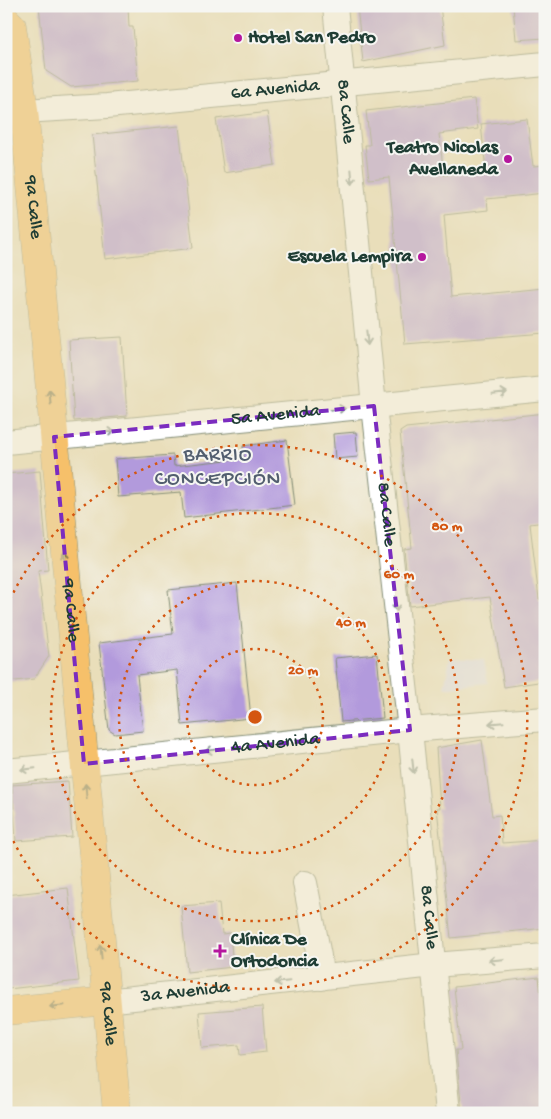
<svg xmlns="http://www.w3.org/2000/svg" width="551" height="1119" viewBox="0 0 551 1119" font-family="'Gochi Hand',sans-serif">
<style>
.built{fill:#d5d8f9}
.building{fill:#b29adc}
.lines{fill:none;stroke-linecap:round;stroke-linejoin:round}
.minor-casing{stroke:#848e77;stroke-width:26}
.major-casing{stroke:#848e77;stroke-width:29}
.minor{stroke:#fff;stroke-width:24}
.major{stroke:#f6c06b;stroke-width:28}
.oneway{stroke:#8f9e9a}
.oneway2{stroke:#80784d}
.marked{fill:none;stroke:#7b2cbf;stroke-width:4;stroke-dasharray:10 6;stroke-linejoin:round}
.ring{fill:none;stroke:#d45610;stroke-width:2.5;stroke-dasharray:2.5 5}
.poi-dot{fill:#b5179e;stroke:#f6f6f2;stroke-width:2}
.labels{text-anchor:middle;dominant-baseline:central;stroke-width:4;stroke-linejoin:round;paint-order:stroke}
.poi-label{font-size:19px;font-weight:bold;fill:#1f3d34;stroke:#f6f6f2;text-anchor:start}
.street-label{font-size:19px;fill:#1f3d34;stroke:#f6f6f2}
.quarter-label{font-size:21px;letter-spacing:1px;fill:#525e6f;stroke:#f6f6f2}
.centre{fill:#d45610;stroke:#f6f6f2;stroke-width:2.5}
.ring-label{font-size:15px;text-anchor:middle;font-weight:bold;fill:#d45610;stroke:#f6f6f2;stroke-width:4;stroke-linejoin:round;paint-order:stroke}
</style>
<rect width="100%" height="100%" fill="#f6f6f2"/>
<filter id="ink" filterUnits="userSpaceOnUse"><feTurbulence type="fractalNoise" baseFrequency=".02" numOctaves="2"/><feDisplacementMap in="SourceGraphic" scale="10" xChannelSelector="R" yChannelSelector="G"/><feConvolveMatrix kernelMatrix="1 2 1 2 8 2 1 2 1" color-interpolation-filters="sRGB"/></filter>
<filter id="wash" filterUnits="userSpaceOnUse"><feTurbulence type="fractalNoise" baseFrequency=".0096" numOctaves="4" result="noise"/><feDisplacementMap in="SourceGraphic" scale="20" xChannelSelector="R" yChannelSelector="G"/><feGaussianBlur stdDeviation="1.12" result="paint"/><feColorMatrix in="noise" values="0 0 0 0 0 0 0 0 0 0 0 0 0 0 0 0 0 1.4 0 .05"/><feComposite in="paint" operator="in"/></filter>
<g filter="url(#wash)">
<rect width="100%" height="100%" fill="#e9deba"/>
<path class="built" d="M450 658 484 660 488 683 444 688Z"/>
<g id="blocks">
<path class="building" d="M39 6H128L129 27H133L138 81 71 87 46 71Z
M357 6H440L445 45 363 62Z
M513 6H545V38L516 40Z
M474 99 478 129 439 134 444 175 486 170 481 124 527 119 533 166 545 165V193L487 199 488 210 444 215 451 297 545 288V333L405 344 389 177 369 179 365 145H370L366 111Z
M267 112 275 165 224 173 216 119Z
M179 126 193 248 105 259 92 135Z
M122 337 127 416 74 421 69 340Z
M545 413V522L530 524 539 599H545V681L504 687 490 597 410 606 404 549 412 548 400 432 406 428Z
M356 432 358 457 335 459 333 434Z
M287 440 295 505 184 518 181 492 118 497 115 459 173 455 174 466 244 458 243 446Z
M40 471 48 570 38 571 49 656 34 679 6 682V474Z
M237 583 251 718 182 725 177 670 137 675 143 731 115 734 109 730 99 643 173 634 168 590Z
M377 654 383 718 341 722 335 658Z
M482 740 492 816 500 815 502 843 545 840V928L451 938 437 808H440L436 748Z
M68 781 72 837 16 841 12 785Z
M68 888 79 981 8 989 6 973V895Z
M219 903 222 934 230 933 233 967 187 972 181 906Z
M539 977 545 1036V1113H462L456 1050H461L454 987Z
M262 1007 266 1052 240 1055 239 1045 202 1048 199 1012Z"/>
</g>
</g>
<g filter="url(#ink)">
<use href="#blocks" fill-opacity="0" stroke="#848e77" stroke-width="1"/>
<g class="lines">
<defs>
<g id="minor">
<path id="s1" d="M335 6 374 406 410 730 448 1113"/>
<path id="s2" d="M6 112 107 106 545 64"/>
<path id="s3" d="M6 442 545 389"/>
<path id="s4" d="M6 771 410 730 545 719"/>
<path d="M305 883 319 956 321 978"/>
<path id="s5" d="M106 1001 434 965 545 956"/>
</g>
<g id="major">
<path id="s6" d="M6 20 12 26 24 110 117 1113"/>
<path d="M6 1011 106 1001"/>
</g>
</defs>
<use href="#minor" class="minor-casing"/>
<use href="#major" class="major-casing"/>
<use href="#minor" class="minor"/>
<use href="#major" class="major"/>
</g>
<defs><path id="oneway-shaft" d="M-6 0H5M1.5-3L5.5 0L1.5 3" fill="none" stroke-width="1.6" stroke-linecap="round" stroke-linejoin="round" transform="scale(1.25)"/></defs>
<g class="oneway">
<use href="#oneway-shaft" transform="translate(352 177) rotate(85)"/>
<use href="#oneway-shaft" transform="translate(367 338) rotate(85)"/>
<use href="#oneway-shaft" transform="translate(500 393) rotate(-6)"/>
<use href="#oneway-shaft" transform="translate(338 409) rotate(-6)"/>
<use href="#oneway-shaft" transform="translate(107 432) rotate(-6)"/>
<use href="#oneway-shaft" transform="translate(396 604) rotate(84)"/>
<use href="#oneway-shaft" transform="translate(496 723) rotate(175)"/>
<use href="#oneway-shaft" transform="translate(213 750) rotate(174)"/>
<use href="#oneway-shaft" transform="translate(413 766) rotate(84)"/>
<use href="#oneway-shaft" transform="translate(28 769) rotate(174)"/>
<use href="#oneway-shaft" transform="translate(496 960) rotate(175)"/>
<use href="#oneway-shaft" transform="translate(282 982) rotate(174)"/>
</g>
<g class="oneway2">
<use href="#oneway-shaft" transform="translate(50 397) rotate(-95)"/>
<use href="#oneway-shaft" transform="translate(65 559) rotate(-95)"/>
<use href="#oneway-shaft" transform="translate(86 791) rotate(-95)"/>
<use href="#oneway-shaft" transform="translate(101 952) rotate(-95)"/>
<use href="#oneway-shaft" transform="translate(57 1006) rotate(174)"/>
</g>
</g>
<path d="M0 0H551V1119H0ZM374 406 410 730 84 764 54 437Z" fill="#e9deba" fill-opacity=".55" fill-rule="evenodd"/>
<path class="marked" d="M374 406 410 730 84 764 54 437Z"/>
<g class="ring">
<circle cx="255" cy="717" r="68"/>
<circle cx="255" cy="717" r="136"/>
<circle cx="255" cy="717" r="204"/>
<path d="M7 606A272 272 0 1 1 7 828"/>
</g>
<g class="poi-dot">
<circle cx="238" cy="38" r="5"/>
<circle cx="508" cy="159" r="5"/>
<circle cx="422" cy="257" r="5"/>
<path d="M217.5 943.5h5v5h5v5h-5v5h-5v-5h-5v-5h5z"/>
</g>
<g class="labels">
<g class="poi-label">
<text x="248" y="38">Hotel San Pedro</text>
<text x="498" y="148" text-anchor="end">Teatro Nicolas<tspan x="498" dy="22">Avellaneda</tspan></text>
<text x="412" y="257" text-anchor="end">Escuela Lempira</text>
<text x="231" y="940">Clínica De<tspan x="231" dy="22">Ortodoncia</tspan></text>
</g>
<g class="street-label">
<text stroke="none"><textPath href="#s2" startOffset="270">6a Avenida</textPath></text>
<text stroke="none"><textPath href="#s1" startOffset="106">8a Calle</textPath></text>
<text stroke="none"><textPath href="#s6" startOffset="191">9a Calle</textPath></text>
<text stroke="none"><textPath href="#s3" startOffset="271">5a Avenida</textPath></text>
<text stroke="none"><textPath href="#s1" startOffset="511">8a Calle</textPath></text>
<text stroke="none"><textPath href="#s6" startOffset="596">9a Calle</textPath></text>
<text stroke="none"><textPath href="#s4" startOffset="271">4a Avenida</textPath></text>
<text stroke="none"><textPath href="#s1" startOffset="916">8a Calle</textPath></text>
<text stroke="none"><textPath href="#s5" startOffset="80">3a Avenida</textPath></text>
<text stroke="none"><textPath href="#s6" startOffset="1001">9a Calle</textPath></text>
</g>
<g class="quarter-label">
<text x="218" y="456">BARRIO<tspan x="218" dy="24">CONCEPCIÓN</tspan></text>
</g>
</g>
<circle cx="255" cy="717" r="8" class="centre"/>
<g class="ring-label">
<text x="447" y="530">80 m</text>
<text x="399" y="578">60 m</text>
<text x="351" y="626">40 m</text>
<text x="303" y="674">20 m</text>
</g>
<rect width="551" height="1119" fill="none" stroke="#f6f6f2" stroke-width="25"/>
</svg>
